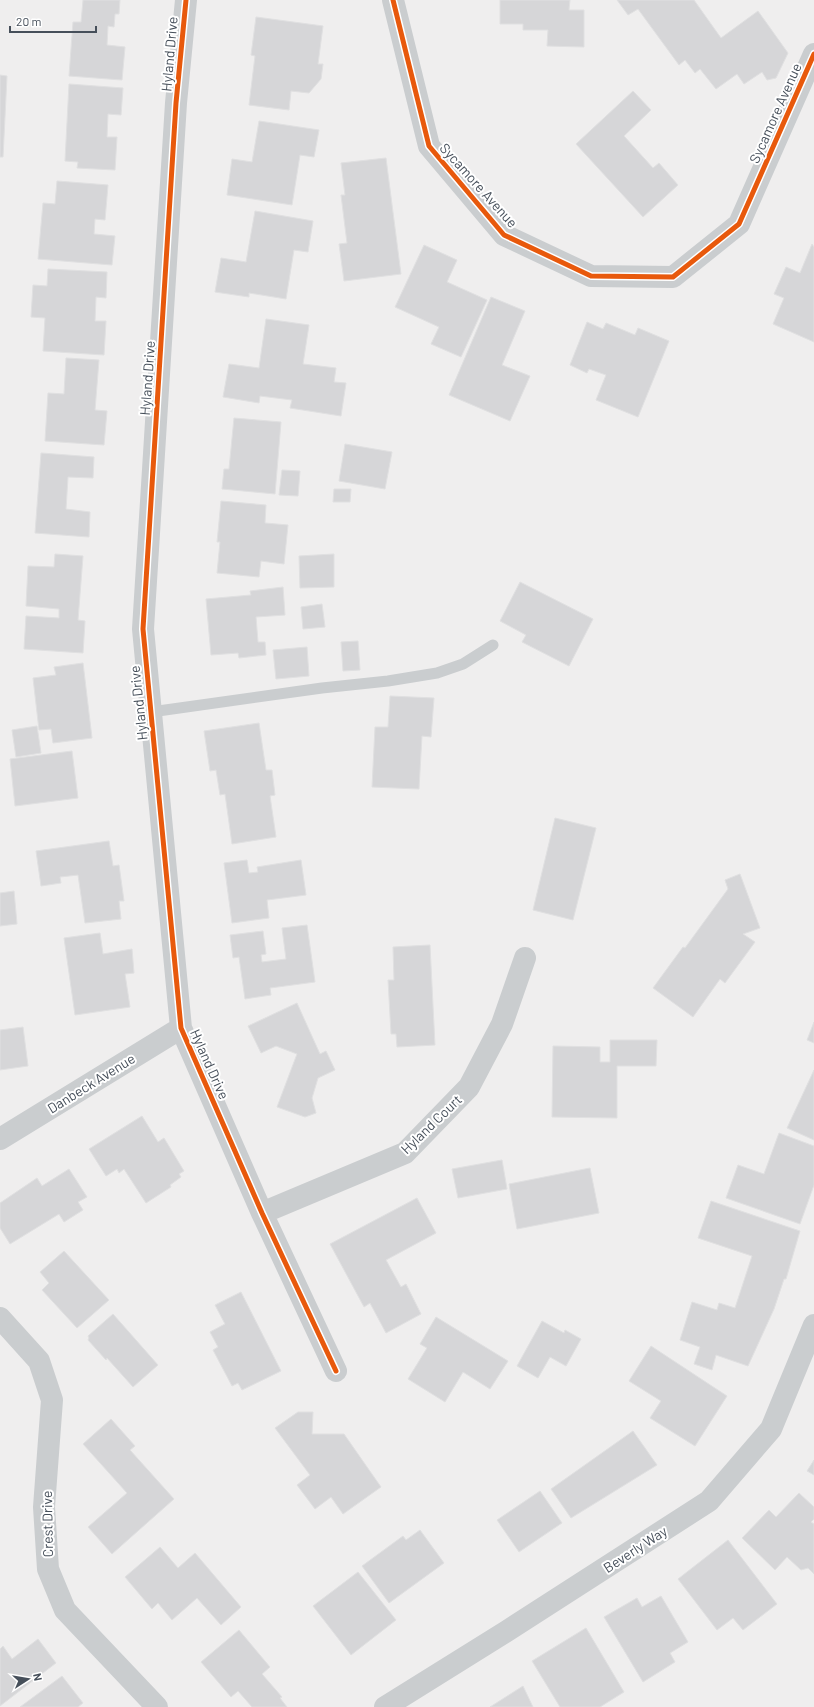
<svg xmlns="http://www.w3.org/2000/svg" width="814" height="1707" viewBox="0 0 814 1707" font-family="Barlow,sans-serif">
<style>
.building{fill:#d6d6d8;stroke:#e0e0e1}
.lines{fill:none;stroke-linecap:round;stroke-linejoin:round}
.service{stroke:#cacdcf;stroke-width:11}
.minor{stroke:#cacdcf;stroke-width:22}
.cycleway-casing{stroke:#fff;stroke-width:8}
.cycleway{stroke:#e8590c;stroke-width:5}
.labels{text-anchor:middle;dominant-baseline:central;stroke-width:4;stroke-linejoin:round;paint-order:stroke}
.street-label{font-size:14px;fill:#464f5a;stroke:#fff}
</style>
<rect width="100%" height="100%" fill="#efeeee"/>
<path class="building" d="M83 0H120L119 14H115L114 27 108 26 107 45 125 47 122 80 69 76 73 22H81Z
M500 0H570L569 10H584V47L547 46 548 30H523V24H500Z
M617 0H694L721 38 758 11 788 53 776 78 767 80 762 72 744 84 737 74 716 89 700 69 695 73 685 60 679 65 638 9 628 15Z
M256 17 323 26 318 64H323L321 79 309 93 291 91 289 110 249 105 255 56 251 55Z
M0 75 7 76 3 157H0Z
M69 84 123 88 121 115 108 114 107 137H117L115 170 77 168 78 162 65 161Z
M633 91 651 110 624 136 653 168 659 163 678 185 643 217 576 144Z
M259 121 319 130 314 157 300 155 292 205 227 195 232 159 252 162Z
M386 158 401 274 344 281 339 244 347 243 341 195H345L341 163Z
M57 181 108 185 105 220 95 219 94 234 115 236 112 265 38 259 43 203 55 204Z
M255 211 313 221 308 252 294 250 286 299 249 293V297L215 292 221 258 246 262Z
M812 244 814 247V342L773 324 784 298 774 294 786 267 800 273Z
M424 245 457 260 447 282 487 300 461 357 431 344 439 327 395 307Z
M48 269 107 272 106 298 96 297 95 321H106L104 355 43 351 45 318 31 317 33 285 47 286Z
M491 297 525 311 502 365 530 376 510 421 449 395Z
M266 319 309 325 303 364 336 368 334 382 346 383 341 416 290 408 292 400 260 396 259 403 223 397 229 364 259 368Z
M587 322 603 329 606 323 635 335 638 328 669 341 638 417 596 400 606 375 589 369 587 373 570 365Z
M66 358 99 360 95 410 107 411 104 445 45 441 48 393 64 394Z
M234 418 281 422 275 494 222 489 224 469H229Z
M345 444 392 452 385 489 339 481Z
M41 453 94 457 93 478 68 477 66 509 90 512 89 537 35 533Z
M282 470 300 471 298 496 279 495Z
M334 489H351L350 502H333Z
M221 501 266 505 265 523 288 525 284 564 261 561 259 577 217 573 220 542H217Z
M55 554 83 556 78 620 85 621 83 653 24 649 26 616 59 618V609L26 606 28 566 54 567Z
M334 554V587L300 588 299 556Z
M520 582 593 619 569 666 522 642 526 635 500 621Z
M283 587 285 615 256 617 258 642H265L266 655 239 658 238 653 211 655 206 599 251 595 250 591Z
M322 604 325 627 303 629 301 607Z
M358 641 360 670 343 671 341 642Z
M307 647 309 676 276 679 273 650Z
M83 663 92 738 53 743 51 729 39 730 33 678 56 675 54 667Z
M390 696 434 698 431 737 422 736 419 789 372 787 375 727H388Z
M259 723 266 770H272L275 795 270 796 276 837 232 844 225 794 220 795 216 770 210 771 204 731Z
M37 726 41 753 16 757 12 730Z
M72 751 78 798 15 806 10 759Z
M555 818 596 828 573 920 533 910Z
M109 841 113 866 119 865 124 901H119L121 919 85 923 78 875 60 877 61 883 41 886 36 851Z
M247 860 249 873 258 872 257 867 301 860 306 895 267 900 269 918 232 923 224 863Z
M740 874 760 928 743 934 755 942 725 983 720 979 693 1017 653 988 683 947 685 948 728 889 725 880Z
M14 891 17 924 0 926V893Z
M307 925 315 982 270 988 271 995 245 999 239 957 233 958 230 935 263 931 266 954 261 955 262 962 286 959 282 928Z
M100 933 103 954 132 949 134 973 125 974 130 1007 75 1015 64 938Z
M430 945 435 1045 397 1047 396 1034H391L388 980H394L393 947Z
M297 1003 320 1054 326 1051 335 1070 318 1078 312 1098 316 1113 305 1117 277 1107 297 1054 276 1046 261 1053 248 1026Z
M814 1022V1043L807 1040Z
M23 1027 28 1066 0 1070V1030Z
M610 1040H657L656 1066H617V1118L552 1117 553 1046 600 1047V1062H610Z
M814 1070V1140L787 1128Z
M142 1116 158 1142 164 1138 184 1171 179 1174 181 1177 170 1185 171 1187 146 1203 124 1169 119 1173 117 1169 106 1176 89 1149Z
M779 1133 814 1146V1185L800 1224 726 1198 738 1165 764 1174Z
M502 1160 507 1189 458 1198 452 1169Z
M590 1168 599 1213 517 1229 509 1184Z
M69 1169 87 1197 78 1202 83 1210 64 1222 59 1214 10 1244 0 1228V1203L37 1178 42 1186Z
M417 1198 436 1233 386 1260 401 1287 406 1284 421 1314 386 1333 370 1303 364 1307 330 1244Z
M711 1201 800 1231 786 1279H784L774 1309 748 1366 716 1355 712 1370 694 1364 700 1347 680 1340 692 1302 717 1310 719 1303 735 1308 752 1256 698 1238Z
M64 1251 109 1300 77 1328 42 1290 49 1283 40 1272Z
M241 1292 281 1371 242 1390 238 1383 232 1386 213 1350 218 1347 210 1332 225 1324 215 1305Z
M113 1314 158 1365 133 1387 107 1358 106 1360 88 1340 89 1338 88 1336Z
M436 1317 508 1361 490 1389 463 1372 445 1402 408 1379 427 1348 420 1344Z
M542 1321 564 1333 565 1330 581 1339 566 1366 550 1357 538 1378 517 1366Z
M651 1346 727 1396 695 1446 650 1418 661 1401 629 1381Z
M298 1412H313L312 1434H344L381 1487 343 1514 331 1497 315 1509 297 1485 310 1475 275 1428Z
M111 1419 135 1446 130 1450 174 1499 112 1554 88 1527 127 1493 83 1444Z
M633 1431 657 1465 571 1518 551 1489Z
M814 1460V1475L807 1471Z
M540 1491 562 1523 519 1552 497 1520Z
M799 1493 814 1507V1519L811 1522 814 1524V1574L808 1568 801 1570 787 1557 775 1570 742 1538 769 1510 776 1517Z
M420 1530 444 1563 389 1603 362 1566 403 1536 406 1540Z
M728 1540 777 1604 743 1630 733 1618 717 1630 678 1579Z
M160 1547 178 1568 195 1553 241 1607 221 1625 197 1598 172 1620 158 1603 152 1609 125 1577Z
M358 1572 396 1620 351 1655 313 1606Z
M661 1596 688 1642 670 1653 675 1662 643 1682 604 1617 637 1598 642 1607Z
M586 1628 624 1692 600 1707H560L532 1661Z
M239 1630 270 1667 262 1674 282 1697 280 1698 287 1707H252L238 1691 231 1697 201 1662Z
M38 1639 56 1663 0 1706V1649L3 1646 12 1659Z
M62 1676 83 1703 78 1707H20Z
M523 1686 533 1707H490Z"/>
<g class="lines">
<path class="service" d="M151 712 322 688 388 681 437 673 463 664 493 645"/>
<path class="minor" d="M186 0 176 103 143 629 181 1028 262 1213 336 1371
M393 0 429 146 504 235 591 276 673 277 739 224 814 54
M0 1139 181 1028
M262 1213 405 1153 469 1087 502 1024 525 958
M0 1318 39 1361 52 1400 44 1507 48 1569 65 1610 157 1707
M385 1707 507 1631 709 1501 771 1429 814 1325"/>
<defs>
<path id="cycleway" d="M186 0 176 103 143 629 181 1028 262 1213 336 1371
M393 0 429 146 504 235 591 276 673 277 739 224 814 54"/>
</defs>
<use href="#cycleway" class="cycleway-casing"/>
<use href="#cycleway" class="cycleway"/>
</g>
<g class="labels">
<g class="street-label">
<text transform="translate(169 54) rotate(-85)">Hyland Drive</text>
<text transform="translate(775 113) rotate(-66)">Sycamore Avenue</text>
<text transform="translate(479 185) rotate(48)">Sycamore Avenue</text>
<text transform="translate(147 378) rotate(-86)">Hyland Drive</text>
<text transform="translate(138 703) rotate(-96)">Hyland Drive</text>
<text transform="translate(210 1064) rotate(66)">Hyland Drive</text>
<text transform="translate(91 1083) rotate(-32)">Danbeck Avenue</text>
<text transform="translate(431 1124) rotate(-44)">Hyland Court</text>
<text transform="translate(47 1524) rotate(-91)">Crest Drive</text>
<text transform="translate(635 1549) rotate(-33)">Beverly Way</text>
</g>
</g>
<g transform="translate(28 1679) rotate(78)" stroke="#ffffff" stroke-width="3" paint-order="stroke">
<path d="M0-3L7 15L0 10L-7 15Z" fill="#464f5a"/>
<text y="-6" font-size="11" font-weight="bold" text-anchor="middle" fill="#464f5a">N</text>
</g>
<path d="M10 26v6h86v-6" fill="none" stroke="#464f5a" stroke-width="2"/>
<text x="16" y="26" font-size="12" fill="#464f5a" stroke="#ffffff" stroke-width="3" paint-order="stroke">20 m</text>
</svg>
